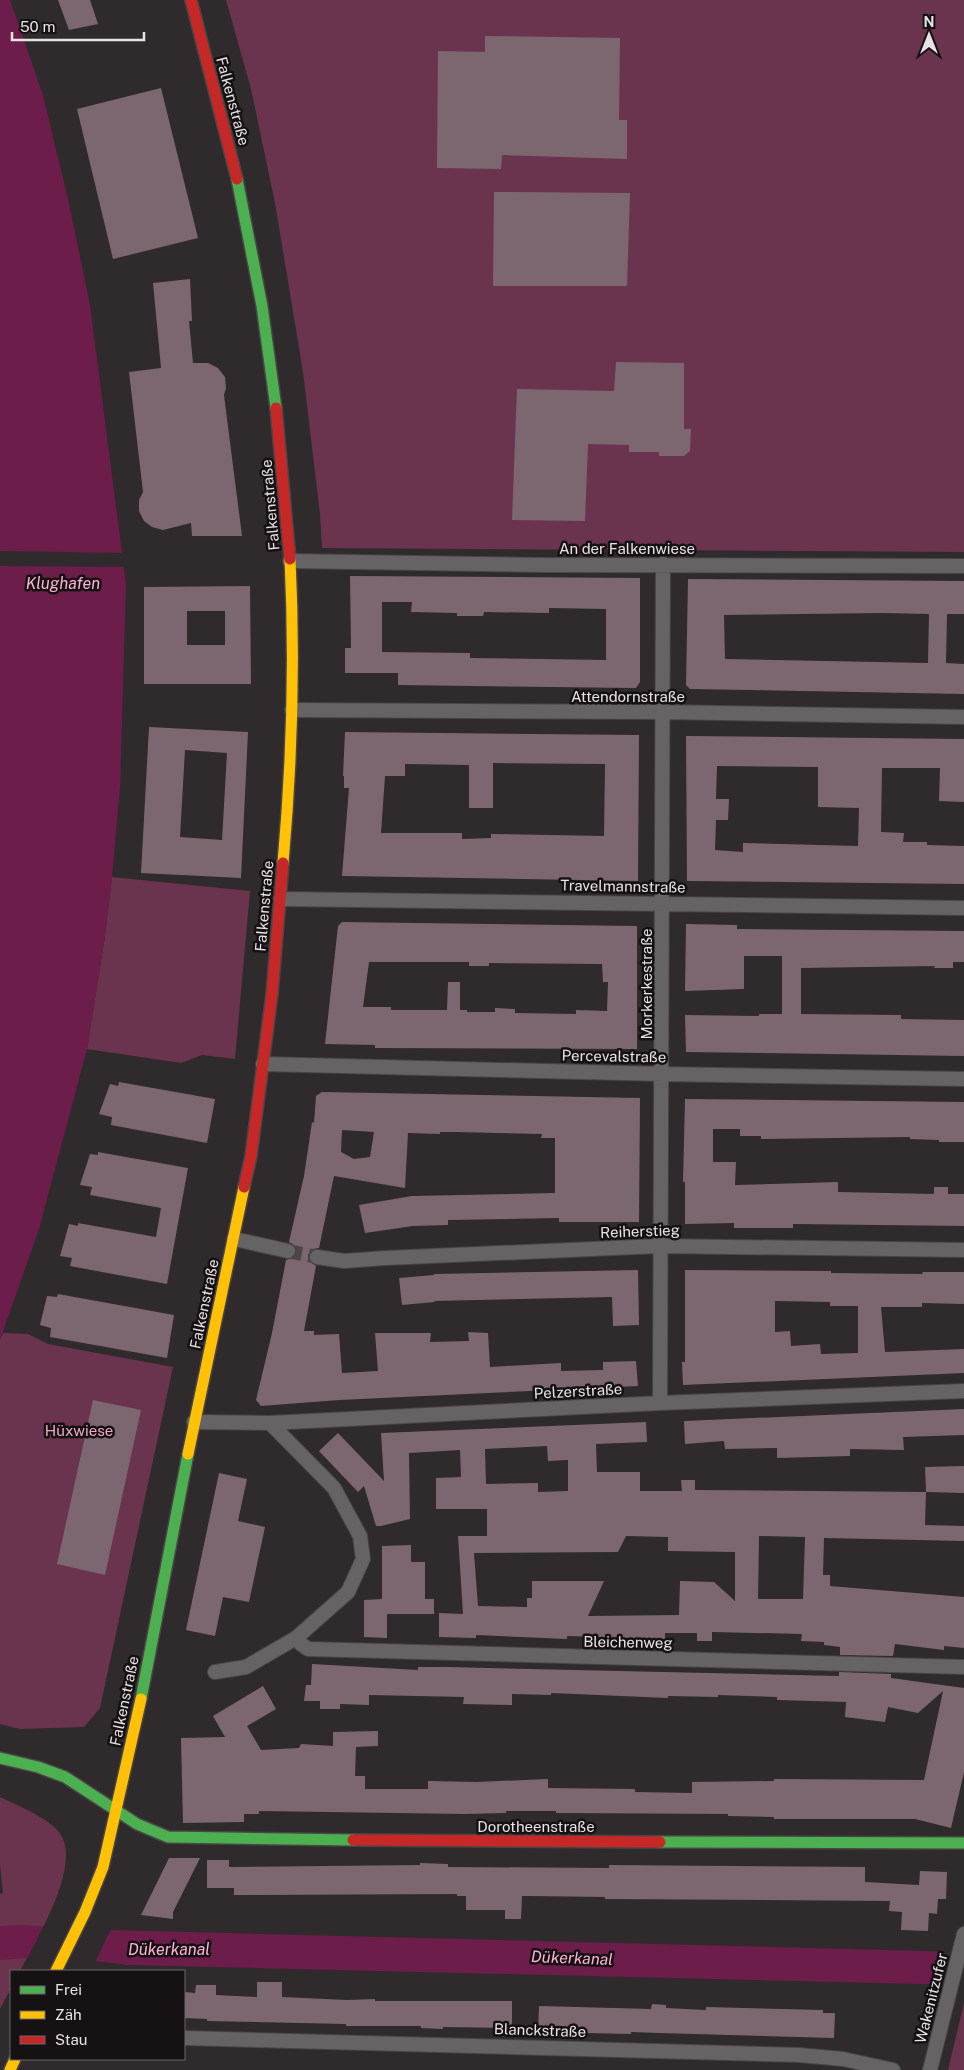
<svg xmlns="http://www.w3.org/2000/svg" width="964" height="2070" viewBox="0 0 964 2070" font-family="'Public Sans',sans-serif">
<style>
.green{fill:#6a344e}
.water{fill:#6d1d49}
.pier{fill:#2f2a2c}
.building{fill:#7c6771;fill-rule:evenodd}
.lines{fill:none;stroke-linecap:round;stroke-linejoin:round}
.street-tunnel{stroke:#4b4648;stroke-width:14;stroke-dasharray:14 7;stroke-linecap:butt}
.street-casing{stroke:#494546;stroke-width:16}
.fast-casing{stroke:#494546;stroke-width:14}
.slow-casing{stroke:#494546;stroke-width:14}
.jam-casing{stroke:#494546;stroke-width:14}
.street{stroke:#666364;stroke-width:14}
.fast{stroke:#4caf50;stroke-width:11}
.slow{stroke:#ffc107;stroke-width:11}
.jam{stroke:#c62828;stroke-width:11}
.labels{text-anchor:middle;dominant-baseline:central;stroke-width:5;stroke-linejoin:round;paint-order:stroke}
.street-label{font-size:15px;fill:#e8e2e4;stroke:#161214}
.park-label{font-size:15px;fill:#f2a8c9;stroke:#161214}
.water-label{font-size:16px;font-style:italic;fill:#feb3d4;stroke:#161214}
</style>
<rect width="100%" height="100%" fill="#2f2a2c"/>
<path class="green" d="M226 0H964V552L322 548 320 514 303 372 275 203 251 89Z
M112 877 250 891 235 1059 202 1055 181 1063 87 1049 105 936Z
M3 1333 28 1334 48 1344 173 1367 100 1708 84 1727 20 1729 0 1724V1340Z
M0 1797C17 1805 48 1818 59 1832 84 1863 35 1942 20 1971H11V1988L0 2009V1894L3 1893 0 1864Z
M964 2003V2070H948Z"/>
<path class="water" d="M0 0H10L43 95 68 199 90 305 126 584 120 788 112 877 105 936 87 1049 39 1229 0 1340Z
M20 1925 112 1930 964 1952V1985L129 1965C87 1960 43 1955 0 1960V1926Z"/>
<path class="pier" d="M0 551 125 553 127 567 0 566Z
M44 1925 111 1929 95 1962 27 1959Z
M944 1948 964 1949V1988L935 1987Z"/>
<path class="building" d="M58 0H90L98 24 69 30Z
M485 36 620 38 619 120H627V159L502 155 501 169 437 168 438 51 485 52Z
M161 88 198 238 113 259 77 109Z
M494 192 630 193 627 286H493Z
M190 279 192 321H189L193 363H208L218 368 225 377 226 388 224 395 242 536H192L191 523 163 530 152 527 144 521 139 511V500L143 492 129 372 161 368 153 283Z
M616 362 684 363V429H691L690 451 684 456H659V452H629V445L588 444 585 521 512 520 517 389 614 391Z
M350 576 640 578V682L636 688 398 685V673H345V648H351ZM382 602H412L411 612 457 613V616H483L484 612 549 613V608L606 609V660L470 658V653L382 652Z
M688 579 964 581V614H947L946 663 964 664V694L690 689 686 685ZM883 613 929 614 928 663 725 659 724 615Z
M250 586 251 684H144V587ZM187 611H225V645H187Z
M149 727 248 732 241 878 141 873ZM185 750 227 753 222 840 180 837Z
M345 732 639 735 638 881 342 876 349 788H344V776H343ZM493 763 605 764 604 836 491 834V838L462 839V833H381L385 776H405V764L469 765V808H493Z
M686 736 964 739V802L939 801 940 768H882L881 832 904 833 903 842H927V845L964 846V884L687 881ZM717 766 818 767V807L859 808 858 846 743 843V852L715 850 716 820H728L729 799H716Z
M342 922 637 926V1049L375 1048V1045L325 1044 338 926ZM369 962H469V966H489V963L602 964 603 982H608L607 1011 576 1010V1014L515 1013V1009L495 1008V1012H467V1010H460V982H448L447 1010H391V1007H363Z
M686 924 737 925V929L964 931V962H953V968H934L935 966 801 968V1014L901 1015V1019L964 1020V1056L686 1052 685 1015 759 1016V1014H782V956H744V989L685 991Z
M119 1082 215 1099 207 1143 111 1125 112 1117 99 1114 110 1084 118 1086Z
M322 1092 640 1098 639 1222H559V1218L448 1220V1225L413 1226 365 1233 359 1205 412 1196 555 1193V1138H541L542 1134 456 1132H440V1134L408 1133 405 1188 334 1176 319 1248 313 1249 308 1255 309 1261 316 1266 304 1331H314V1335L339 1334 342 1373 378 1371 375 1333H431L430 1342 469 1341 468 1332 488 1333 490 1367 561 1363V1371L603 1370V1362L636 1361 638 1386 339 1400 261 1406 256 1400 272 1333 286 1260 294 1257 297 1252 294 1245 289 1242 304 1176 312 1122 314 1123 316 1096ZM342 1130 374 1132 370 1157 354 1159 341 1152Z
M685 1099 964 1102V1142H939V1140L910 1139V1137L761 1139V1136H740V1129H713V1162H736L735 1185 838 1182V1192L934 1194V1187H948V1194H964V1226L793 1224V1228H734V1223L685 1224V1182H683Z
M98 1152 188 1168 167 1284 70 1266 72 1258 60 1256 69 1224 78 1226V1223L156 1237 161 1208 90 1195 92 1187 80 1185 90 1154 98 1155Z
M638 1270 639 1325 613 1326 612 1297 434 1301 435 1302 402 1305 399 1278 434 1275V1274Z
M685 1270 831 1271V1273L922 1274 923 1272H964V1304L922 1303V1307H881L885 1352 964 1349V1373L683 1385 682 1362H685ZM775 1301 830 1302V1306H858V1353L821 1354 820 1344 791 1346 790 1331 775 1332Z
M58 1294 174 1315 167 1358 50 1337 51 1328 40 1325 47 1296 57 1297Z
M93 1400 141 1410 105 1575 57 1564Z
M964 1409V1435L903 1437 904 1450 850 1449V1456L777 1458V1448L725 1449 724 1441 685 1444 684 1421Z
M646 1422 647 1442 596 1444 597 1472H640V1491H682L681 1480H695V1490L926 1492 925 1525 964 1526V1541L824 1538 823 1575H830V1586L964 1597V1648L944 1646V1650L895 1644 893 1656 840 1655V1647L824 1645V1642L801 1641 802 1634 712 1632V1641H697V1633H665V1639L567 1636V1639L476 1635V1638L439 1637V1613L463 1614 458 1536H487V1509H436V1478L461 1477 460 1450 409 1453 410 1519 381 1526H376L364 1486 358 1492 319 1451 338 1433 384 1481 381 1433ZM547 1446 548 1461 568 1460V1491L538 1492V1483L486 1484 485 1449ZM626 1536 668 1537V1551L735 1552V1601L714 1582 680 1581 679 1615 588 1616 604 1581H532V1598H527V1607L478 1606 474 1553 618 1552ZM759 1536 805 1537 803 1599H758Z
M964 1466V1493L926 1492 925 1467Z
M219 1473 247 1479 238 1521 265 1527 249 1602 223 1597 215 1636 186 1630Z
M411 1545V1562H425V1599H434V1614H387V1638L364 1637V1600L382 1599V1546Z
M312 1664 418 1670V1667H447L839 1676V1672L891 1674V1678L964 1688V1772L951 1828 915 1819H774V1817L728 1816V1814L556 1813V1811H506V1813L464 1814 259 1811V1814H244V1822L183 1823 181 1738 225 1737 213 1716 263 1686 276 1709 247 1726 261 1750 299 1748 301 1744 333 1746V1732L378 1731V1746L356 1747 355 1776H365V1789H428V1781L477 1782 548 1779V1788L635 1789V1792L692 1793V1782L774 1781V1779L924 1780 943 1691 918 1713 888 1707 885 1722 845 1717 846 1702 777 1700V1697L718 1695V1697L668 1696V1698L551 1693V1695L512 1694V1705L463 1704 464 1697 369 1695V1705L340 1704V1709H320V1701H304L306 1685H311Z
M169 1858H200L173 1912V1919L141 1915Z
M207 1860H229V1867L420 1865V1863L448 1864V1867L609 1868V1865L865 1867V1882L919 1885 920 1871 947 1872 946 1899H938L937 1914 929 1913 928 1931 901 1930 902 1912 889 1911 890 1901 605 1899V1897L529 1896H522L521 1919H505V1910H466V1896H457V1894L234 1895V1888H207Z
M257 1982H282V1997L347 2000 375 1999V2001H512V2028L443 2027V2029L421 2028V2026H346V2024L207 2021V2019L184 2018V1992L195 1993 196 1985H216V1995L257 1997Z
M652 2004 666 2005V2008L706 2010V2007L823 2010V2013H835L834 2038 659 2033 631 2032V2034L538 2032 539 2006 651 2009Z"/>
<g class="lines">
<path class="street-tunnel" d="M288 1251 317 1257"/>
<defs>
<path id="street" d="M290 561 545 565 964 566
M292 710 662 712 964 717
M281 899 964 908
M263 1064 663 1074 964 1079
M234 1239 288 1251
M317 1257 344 1261 386 1258 659 1246 964 1250
M660 1403 663 564
M194 1422 270 1423 660 1403 964 1391
M296 1638 301 1644 308 1649 964 1667
M215 1672 246 1667 296 1638 348 1592 363 1559 360 1536 334 1488 270 1423
M184 2038 799 2055 843 2059 893 2070
M930 2070 964 1934"/>
<path id="fast" d="M237 179 262 306 276 408
M141 1699 188 1454
M0 1758 38 1767 65 1777 137 1824 168 1837 353 1840
M660 1842 964 1843"/>
<path id="slow" d="M283 863C292 762 295 660 290 559
M188 1454 244 1187
M56 1971 85 1912 103 1867 141 1699
M10 2070 15 2059"/>
<path id="jam" d="M191 0 237 179
M276 408 290 559
M244 1187 251 1156 272 994 283 863
M353 1840 660 1842"/>
</defs>
<use href="#street" class="street-casing"/>
<use href="#fast" class="fast-casing"/>
<use href="#slow" class="slow-casing"/>
<use href="#jam" class="jam-casing"/>
<use href="#street" class="street"/>
<use href="#fast" class="fast"/>
<use href="#slow" class="slow"/>
<use href="#jam" class="jam"/>
</g>
<g class="labels">
<g class="street-label">
<text transform="translate(233 101) rotate(75)">Falkenstraße</text>
<text transform="translate(270 505) rotate(-95)">Falkenstraße</text>
<text x="627" y="548">An der Falkenwiese</text>
<text x="628" y="696">Attendornstraße</text>
<text transform="translate(623 886) rotate(1)">Travelmannstraße</text>
<text transform="translate(264 906) rotate(-85)">Falkenstraße</text>
<text transform="translate(646 984) rotate(-90)">Morkerkestraße</text>
<text transform="translate(614 1056) rotate(1)">Percevalstraße</text>
<text transform="translate(640 1231) rotate(-2)">Reiherstieg</text>
<text transform="translate(204 1304) rotate(-78)">Falkenstraße</text>
<text transform="translate(578 1391) rotate(-3)">Pelzerstraße</text>
<text transform="translate(628 1642) rotate(1)">Bleichenweg</text>
<text transform="translate(124 1701) rotate(-78)">Falkenstraße</text>
<text x="536" y="1826">Dorotheenstraße</text>
<text transform="translate(931 1998) rotate(-76)">Wakenitzufer</text>
<text transform="translate(540 2030) rotate(2)">Blanckstraße</text>
</g>
<g class="park-label">
<text x="79" y="1430">Hüxwiese</text>
</g>
<g class="water-label">
<text x="63" y="583">Klughafen</text>
<text x="169" y="1949">Dükerkanal</text>
<text transform="translate(572 1958) rotate(2)">Dükerkanal</text>
</g>
</g>
<rect x="10" y="1970" width="175" height="90" fill="#161214" stroke="#6a6567"/>
<rect x="20" y="1986" width="25" height="8" fill="#4caf50" stroke="#6a6567"/>
<text x="55" y="1995" font-size="15" fill="#e8e2e4">Frei</text>
<rect x="20" y="2011" width="25" height="8" fill="#ffc107" stroke="#6a6567"/>
<text x="55" y="2020" font-size="15" fill="#e8e2e4">Zäh</text>
<rect x="20" y="2036" width="25" height="8" fill="#c62828" stroke="#6a6567"/>
<text x="55" y="2045" font-size="15" fill="#e8e2e4">Stau</text>
<g transform="translate(929 35)" stroke="#161214" stroke-width="4" paint-order="stroke">
<path d="M0-4L9 19L0 12L-9 19Z" fill="#e8e2e4"/>
<text y="-8" font-size="14" font-weight="bold" text-anchor="middle" fill="#e8e2e4">N</text>
</g>
<path d="M12 32v8h132v-8" fill="none" stroke="#e8e2e4" stroke-width="2.5"/>
<text x="20" y="32" font-size="15" fill="#e8e2e4" stroke="#161214" stroke-width="4" paint-order="stroke">50 m</text>
</svg>
